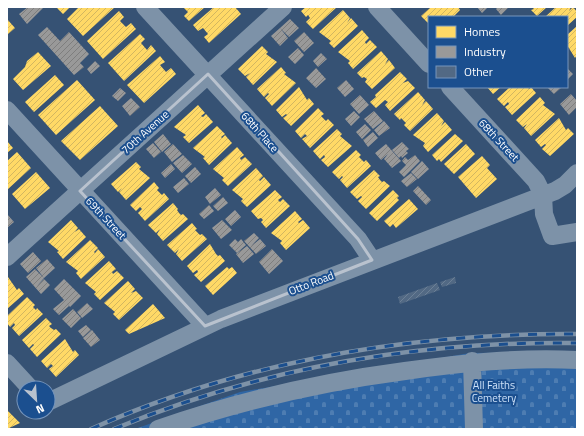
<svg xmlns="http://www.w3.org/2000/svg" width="584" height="436" viewBox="0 0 584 436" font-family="'Titillium Web',sans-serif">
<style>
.cemetery{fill:url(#cemetery-stones)}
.homes{fill:url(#homes-hatch)}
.industry{fill:url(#industry-hatch)}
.building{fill:url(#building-hatch)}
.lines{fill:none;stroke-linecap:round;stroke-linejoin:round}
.minor{stroke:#7d92a8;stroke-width:18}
.rail-casing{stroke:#7e92a7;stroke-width:4.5}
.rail{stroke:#1b4f8f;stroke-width:3;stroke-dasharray:9;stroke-linecap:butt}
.marked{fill:none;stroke:#b9c2ce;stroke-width:3;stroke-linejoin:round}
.labels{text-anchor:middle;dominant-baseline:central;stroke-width:4;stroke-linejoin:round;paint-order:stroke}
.street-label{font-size:11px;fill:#fff;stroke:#1b4f8f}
.park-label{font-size:11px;fill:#cfe3fa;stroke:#1b4f8f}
</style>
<defs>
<pattern id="cemetery-stones" width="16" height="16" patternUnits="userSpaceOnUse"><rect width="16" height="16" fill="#2f66a5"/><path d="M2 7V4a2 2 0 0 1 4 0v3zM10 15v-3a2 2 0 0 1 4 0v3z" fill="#4e7db2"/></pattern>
<pattern id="homes-hatch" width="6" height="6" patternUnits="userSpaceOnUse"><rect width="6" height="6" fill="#ffd966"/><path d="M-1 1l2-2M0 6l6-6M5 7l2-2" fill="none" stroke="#d2b660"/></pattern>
<pattern id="industry-hatch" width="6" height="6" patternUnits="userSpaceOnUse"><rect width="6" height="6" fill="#999"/><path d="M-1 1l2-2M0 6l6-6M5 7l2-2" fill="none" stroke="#7e7e7e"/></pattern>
<pattern id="building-hatch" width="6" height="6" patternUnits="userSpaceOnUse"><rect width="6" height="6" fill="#526984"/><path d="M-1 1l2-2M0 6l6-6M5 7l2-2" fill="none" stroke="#6c8096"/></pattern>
</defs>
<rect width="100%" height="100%" fill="#365274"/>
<path class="cemetery" d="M577 352V429H135L240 392 470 353Z"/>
<path class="homes" d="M56 7H70L63 14Z
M79 7H115L83 36 67 19Z
M183 7H205L189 21 184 16 188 12Z
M214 7H235L241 14 209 43 204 37 208 34 203 28 198 31 193 25Z
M306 7H337L313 29 306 22 310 18 308 15 306 17 301 11Z
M431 7H458L460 10 453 17H429L428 23 421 16Z
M532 7H547L537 16 531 10 534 9Z
M556 7H571L569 11 573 7 577 12V17L567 26V17H545Z
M343 10 350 18 347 23 351 18 358 26 334 48 329 43 331 41 319 32Z
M119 11 124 17 120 21 126 27 131 23 136 29 103 59 87 41Z
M7 19 15 28 7 35Z
M577 26V55L575 58 567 45V35Z
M362 30 369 38 365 42 366 44 370 40 377 47 353 69 348 63 350 61 338 52Z
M140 34 145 39 141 43 147 50 151 45 156 51 124 81 108 63Z
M262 46 268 52 266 54 277 62 253 85 246 77 250 73 245 76 238 69Z
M381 51 388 59 385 64 389 60 395 68 372 89 365 82 367 79 364 77 362 78 357 73Z
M38 52 51 66 23 90 13 79 25 67 27 61Z
M160 56 165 62 160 65 166 72 171 68 176 74 144 103 127 85Z
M281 67 286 73 284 74 296 83 272 106 265 98 269 94 268 93 264 97 257 89Z
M400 72 407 79 403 83 408 81 415 88 390 111 385 105 388 102 385 100 376 108 370 102 376 97 375 95Z
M55 75 64 85 34 112 25 102Z
M77 80 95 100 56 135 38 115Z
M299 87 307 100 309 98 314 104 291 126 283 118 287 115 286 114 282 117 276 110Z
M487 87H501L493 94Z
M510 87H528L529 89 531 87 536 93 512 115 505 107 509 104 508 102 504 106 497 99Z
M418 92 425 100 422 105 426 101 433 109 410 131 404 125 406 123 401 118 400 120 394 114Z
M540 97 545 103 543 105 555 114 531 136 524 128 527 124 523 127 516 120Z
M198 105 205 113 201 116 203 117 206 114 213 122 189 143 183 137 186 135 174 127Z
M100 106 118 126 80 160 61 141Z
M318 108 324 114 321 116 326 121 328 119 334 125 310 148 302 139 307 136 305 134 301 138 295 131Z
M437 113 444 121 441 126 445 122 452 130 428 152 423 146 425 143 413 135Z
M559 118 566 130 568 128 574 134 550 156 542 149 546 145 545 144 541 147 535 140Z
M217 126 225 134 221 137 222 138 225 135 232 143 209 165 203 158 205 157 193 148Z
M337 129 342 134 340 136 352 146 328 167 321 160 325 157 324 155 320 159 313 151Z
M455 134 463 141 441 162 439 159 437 161 432 155Z
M7 141 13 148 7 153Z
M466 144 475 154 454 174 444 164Z
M237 147 244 155 240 158 241 160 245 157 252 164 228 186 222 180 224 178 213 169Z
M356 150 361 155 359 157 364 162 366 160 371 166 347 188 340 180 343 177 342 176 339 179 332 172Z
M17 152 31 168 7 190V161Z
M482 156 490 165 487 168 497 179 476 198 458 177Z
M136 162 141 167 139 169 150 178 126 200 119 192 122 188 118 192 111 184Z
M256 168 263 176 259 180 260 181 264 177 271 185 247 207 241 201 243 199 232 190Z
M374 170 380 176 378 177 380 180 382 182 384 181 390 186 366 209 358 201 362 197 361 196 357 199 350 192Z
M36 172 50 188 25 209 12 194Z
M154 182 159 188 157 190 162 195 164 193 169 199 145 221 138 213 142 209 140 207 136 211 130 205Z
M275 190 282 197 278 200 280 202 283 199 290 206 266 228 261 222 263 220 261 218 258 219 251 211Z
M393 190 399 196 397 198 399 200 377 221 369 213Z
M409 199 418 209 396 228 393 224 390 227 384 221Z
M173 203 178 209 177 210 179 213 181 215 183 214 188 219 163 241 157 234 160 229 156 233 148 225Z
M295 211 302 219 298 222 299 223 303 220 310 228 286 250 280 243 282 241 271 233Z
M71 220 78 228 75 232 79 229 86 237 63 259 57 252 59 251 48 242Z
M192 223 197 229 195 230 200 235 202 234 207 239 182 261 176 254 179 249 175 253 167 245Z
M90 240 98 248 94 252 95 253 98 249 105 257 81 279 76 273 78 271 66 262Z
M210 244 216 254 218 256 220 255 225 261 201 282 194 275 198 272 197 270 193 273 187 266Z
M109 261 116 269 112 272 113 274 117 271 124 278 100 300 94 294 96 292 85 283Z
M227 267 229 269 232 267 237 273 213 295 205 286Z
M8 277 17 290 19 288 24 294 7 309Z
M128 281 135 289 131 293 136 291 143 298 119 320 113 314 115 312 104 303Z
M27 297 35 305 33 307 36 310 37 308 43 314 19 336 12 328 15 325 14 323 10 327 7 323V316Z
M153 304 165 318 129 334 125 330Z
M46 318 52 324 49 326 51 328 54 330 56 329 61 334 37 357 30 349 34 345 33 344 29 348 22 340Z
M65 339 73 352 75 350 79 355 56 377 49 369 53 366 51 364 47 368 41 361Z
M7 410 20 423 7 429Z"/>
<path class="industry" d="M28 7H44L27 24 19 14Z
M477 7H488L482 13Z
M498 7H509L501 15 496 9Z
M290 19 299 28 289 37 280 28Z
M47 27 60 41 69 32 89 54 80 63 84 67 74 75 38 35Z
M280 28 288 38 280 46 271 36Z
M304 32 314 43 304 52 294 41Z
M298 48 304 55 295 64 288 57Z
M321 53 327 59 318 67 313 61Z
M95 61 100 66 91 74 87 69Z
M316 68 326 79 316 88 306 78Z
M567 68 573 74 567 80Z
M346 80 354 89 345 97 337 88Z
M547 87H562L554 94Z
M120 88 126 93 118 101 112 96Z
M571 94 577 101V107L569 115 560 104Z
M360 95 369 105 359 114 350 104Z
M131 98 140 107 130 116 122 106Z
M354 111 360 117 351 126 345 119Z
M374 111 383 121 373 129 364 119Z
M384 121 390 128 379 136 374 130Z
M365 124 371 130 362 139 356 132Z
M373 132 378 138 368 147 363 140Z
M163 134 171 144 162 152 154 142Z
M402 142 409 149 406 151 408 153 402 158 401 156 399 158 392 150Z
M153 143 161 152 154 158 146 149Z
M173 144 182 154 172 162 164 152Z
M386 144 401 161 392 168 384 159 388 154 381 160 375 153Z
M183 155 192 164 182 173 173 163Z
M415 155 420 161 404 177 399 172 406 165 402 161 405 157 408 160Z
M422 161 429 169 418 179 411 172Z
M171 164 175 169 165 178 161 173Z
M195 167 201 174 191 183 185 176Z
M411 173 417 179 407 187 401 181Z
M184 178 189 184 178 193 173 187Z
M418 186 431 200 426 205 413 191Z
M215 188 221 195 210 204 205 197Z
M223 197 228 203 218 211 213 206Z
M209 205 214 211 204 219 199 214Z
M235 210 241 217 231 226 225 219Z
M7 214 14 222 7 228Z
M222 220 232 230 221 239 212 228Z
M254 233 259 238 251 246 260 239 266 246 256 254 244 241Z
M235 239 238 242 241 239 246 245 237 253 229 245Z
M247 246 254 254 243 263 236 254Z
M272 249 283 261 269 274 259 262Z
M33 252 41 261 28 273 20 264Z
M47 259 55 268 44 278 36 268Z
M35 269 44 278 37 286 44 279 50 285 41 294 26 277Z
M64 279 81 296 70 307 67 303 69 306 59 315 53 309 64 300 54 289Z
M87 303 93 309 82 318 77 312Z
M73 309 81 318 71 328 62 319Z
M86 325 91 330 83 337 78 331Z
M92 330 100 340 91 347 83 338Z"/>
<path class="building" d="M455 277 456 283 442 287 440 282Z
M437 283 440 290 400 304 398 297Z"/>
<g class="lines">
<path class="minor" d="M145 7 358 239 372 260
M377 7 429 64
M450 87 536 181 543 195 544 214 552 236 577 232
M7 110 205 326
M7 257 283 7
M472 361 474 429
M7 363 30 388
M48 402 221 319 555 191 565 185 577 173
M158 429C239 401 321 382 405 371 462 363 519 357 577 360"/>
<defs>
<path id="rail" d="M91 429C244 361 410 333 577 334
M114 429C261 368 419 341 577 343"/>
</defs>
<use href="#rail" class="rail-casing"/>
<use href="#rail" class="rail"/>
</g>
<path class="marked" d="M208 74 358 239 372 260 205 326 80 191Z"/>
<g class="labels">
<g class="street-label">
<text transform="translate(145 132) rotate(-42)">70th Avenue</text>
<text transform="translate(260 132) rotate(48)">68th Place</text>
<text transform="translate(499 140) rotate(47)">68th Street</text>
<text transform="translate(106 218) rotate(47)">69th Street</text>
<text transform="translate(311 283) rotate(-21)">Otto Road</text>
</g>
<g class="park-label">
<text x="494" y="385">All Faiths<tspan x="494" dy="13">Cemetery</tspan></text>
</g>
</g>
<rect width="584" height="436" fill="none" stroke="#ffffff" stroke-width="16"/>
<rect x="428" y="16" width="140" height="72" fill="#1b4f8f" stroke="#7695bc"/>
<rect x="436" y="26" width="20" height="12" fill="#ffd966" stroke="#7695bc"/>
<text x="464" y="36" font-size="12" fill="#ffffff">Homes</text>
<rect x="436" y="46" width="20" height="12" fill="#999999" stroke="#7695bc"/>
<text x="464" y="56" font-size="12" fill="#ffffff">Industry</text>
<rect x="436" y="66" width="20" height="12" fill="#526984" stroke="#7695bc"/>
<text x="464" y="76" font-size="12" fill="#ffffff">Other</text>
<g transform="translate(36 400) rotate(155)"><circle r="19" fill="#1b4f8f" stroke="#7695bc"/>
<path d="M0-3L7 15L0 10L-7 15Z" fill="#b9c2ce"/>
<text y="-6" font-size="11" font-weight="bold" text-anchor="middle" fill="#ffffff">N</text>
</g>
</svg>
